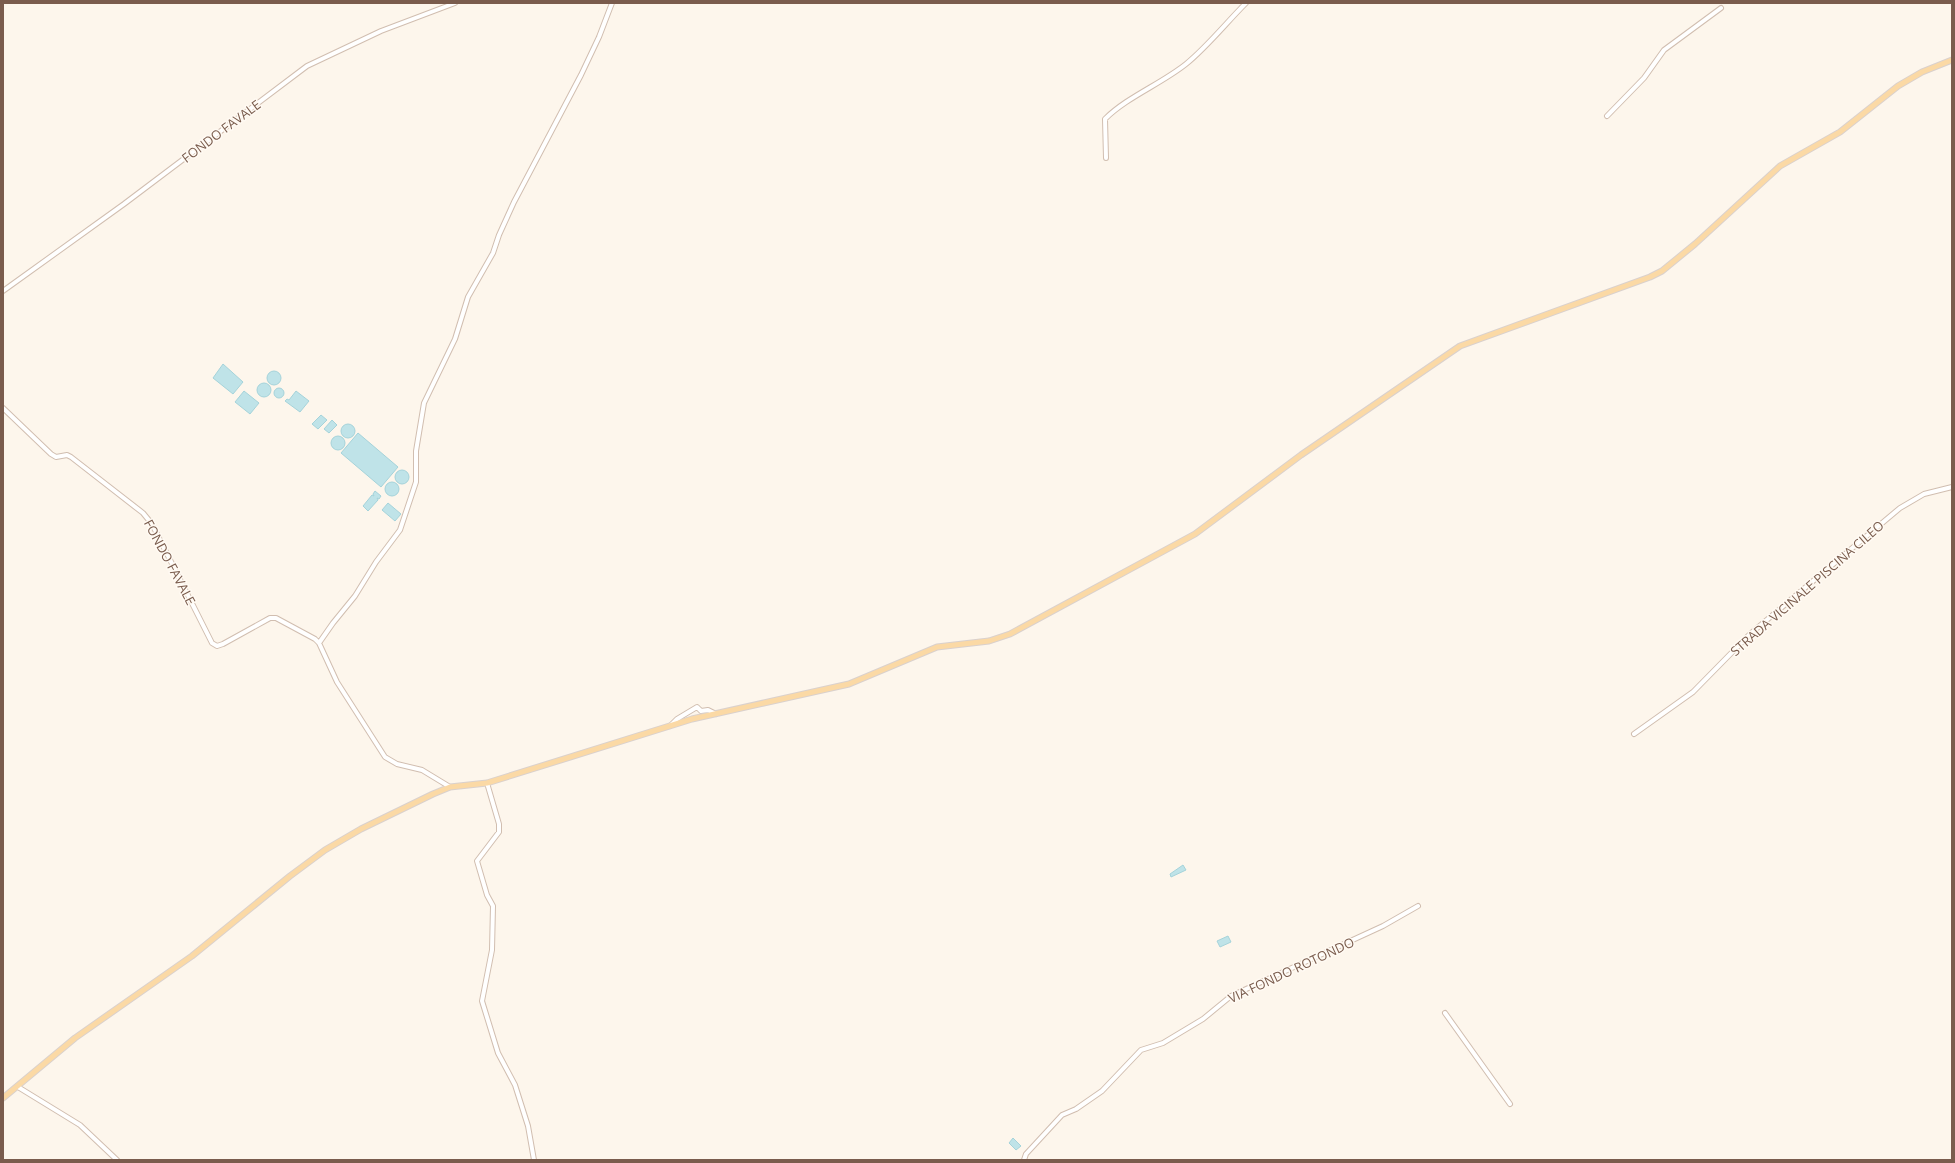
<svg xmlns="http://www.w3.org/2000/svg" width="1955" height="1163" viewBox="0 0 1955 1163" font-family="'Open Sans',sans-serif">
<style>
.water{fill:#bfe3e8;stroke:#a5d3da}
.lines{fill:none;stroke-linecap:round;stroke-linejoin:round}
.minor-casing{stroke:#d1beb0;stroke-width:6}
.major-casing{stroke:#dad1cd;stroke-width:7}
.minor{stroke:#fff;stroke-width:4}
.major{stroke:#fbd9a5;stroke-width:5}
.labels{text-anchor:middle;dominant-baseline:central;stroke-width:3;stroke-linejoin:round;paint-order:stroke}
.street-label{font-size:13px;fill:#7a5c4d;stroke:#fffaf3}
</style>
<rect width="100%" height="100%" fill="#fdf6ec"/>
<path class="water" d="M223 364 243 382 233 394 213 378Z
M267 378a7 7 0 1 1 14 0a7 7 0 1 1-14 0Z
M257 390a7 7 0 1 1 14 0a7 7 0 1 1-14 0Z
M274 393a5 5 0 1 1 10 0a5 5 0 1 1-10 0Z
M244 391 259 403 250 414 235 402Z
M296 391 309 401 300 412 285 401 287 399 289 400Z
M321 415 327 420 318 429 312 424Z
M332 420 337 425 329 433 324 429Z
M341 431a7 7 0 1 1 14 0a7 7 0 1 1-14 0Z
M358 433 398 467 381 487 341 453Z
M331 443a7 7 0 1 1 14 0a7 7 0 1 1-14 0Z
M395 477a7 7 0 1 1 14 0a7 7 0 1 1-14 0Z
M385 489a7 7 0 1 1 14 0a7 7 0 1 1-14 0Z
M375 491 381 496 379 499 377 498 378 500 368 511 363 506 372 495 374 496 373 494Z
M388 503 401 514 395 521 382 510Z
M1183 865 1186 870 1171 877 1170 874Z
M1228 936 1231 942 1220 947 1217 941Z
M1013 1138 1021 1146 1016 1150 1009 1143Z"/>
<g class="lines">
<defs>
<path id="minor" d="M1607 116 1644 78 1664 50 1721 8
M1106 158 1105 119C1127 97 1161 84 1186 64 1207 47 1226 23 1246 3
M3 291 124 204 307 66 381 31 455 3
M3 408 51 454 56 457 67 455 71 457 143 513 152 524 212 643 217 646 223 644 270 618H276L315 639 319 643 337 682 385 757 397 764 422 770 450 787
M319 643 333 623 355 596 376 562 400 530 416 482V451L424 403 455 339 468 297 493 253 499 235 514 202 581 75 599 37 612 3
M670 726 677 719 697 707 701 711 708 710 716 714
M1634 734 1693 692 1750 634 1900 508 1924 494 1952 487
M487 783 499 824V832L477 861 487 895 493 906 492 950 482 1001 498 1053 515 1085 528 1126 534 1160
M1445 1013 1510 1104
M18 1087 80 1125 117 1160
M1024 1160 1026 1154 1062 1115 1076 1109 1102 1091 1141 1050 1163 1043 1203 1019 1231 996 1383 926 1418 906"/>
<path id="major" d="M3 1098 75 1038 192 956 290 876 325 850 361 829 433 794 450 787 487 783 692 719 849 684 937 647 989 641 1010 634 1195 534 1301 455 1460 346 1650 277 1662 271 1695 244 1780 166 1840 132 1898 86 1922 72 1952 60"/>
</defs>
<use href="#minor" class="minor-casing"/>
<use href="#major" class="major-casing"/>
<use href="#minor" class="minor"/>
<use href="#major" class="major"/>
</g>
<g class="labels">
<g class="street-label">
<text transform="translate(221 131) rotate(-37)">FONDO FAVALE</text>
<text transform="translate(170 562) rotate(62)">FONDO FAVALE</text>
<text transform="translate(1807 588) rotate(-41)">STRADA VICINALE PISCINA CILEO</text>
<text transform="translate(1291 970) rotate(-25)">VIA FONDO ROTONDO</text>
</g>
</g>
<rect width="1955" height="1163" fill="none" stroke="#7a5c4d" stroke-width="8"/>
</svg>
